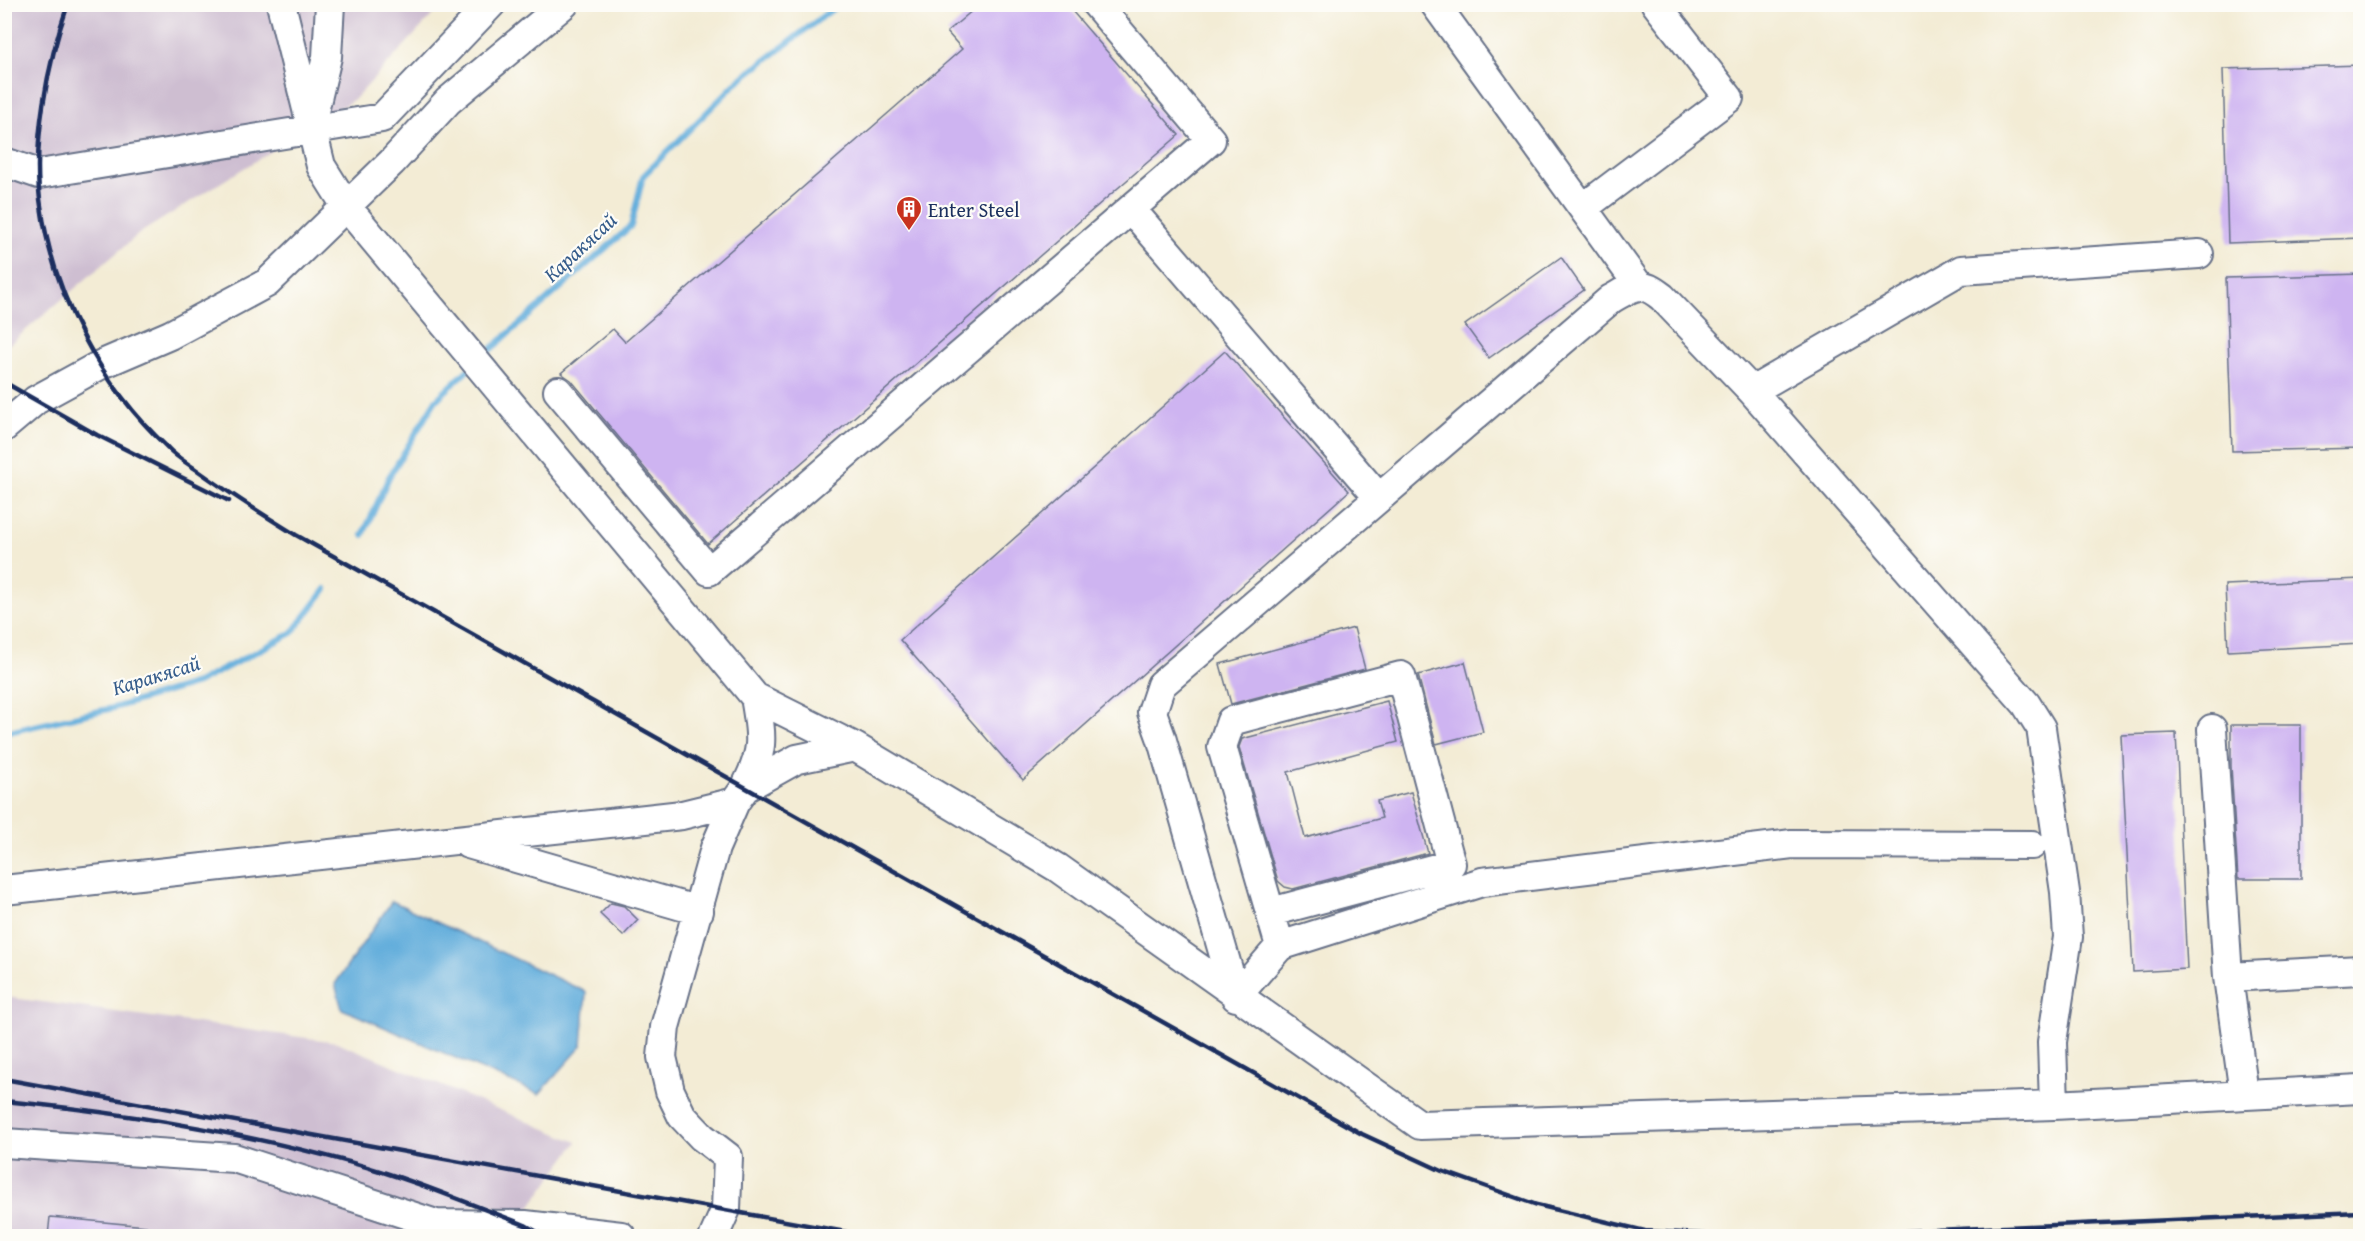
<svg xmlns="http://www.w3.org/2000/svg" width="2365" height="1241" viewBox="0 0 2365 1241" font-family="'Gentium Book Plus',serif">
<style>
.industrial{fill:#cebed1}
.water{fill:#63aedc;stroke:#3f6e9d;stroke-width:1.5}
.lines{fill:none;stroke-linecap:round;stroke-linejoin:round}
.stream{stroke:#63aedc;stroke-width:6}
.building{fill:#ceb4f1}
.minor-casing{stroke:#677188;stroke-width:32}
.minor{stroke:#fff;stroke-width:28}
.rail{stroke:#1b2f5e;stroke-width:4.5}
.labels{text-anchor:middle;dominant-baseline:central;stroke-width:4.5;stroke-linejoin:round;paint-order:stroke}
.poi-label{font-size:20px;fill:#1b2f5e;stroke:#fdfcf7;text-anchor:start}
.water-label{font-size:21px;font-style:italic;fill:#345b8a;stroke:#fdfcf7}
</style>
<rect width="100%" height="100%" fill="#fdfcf7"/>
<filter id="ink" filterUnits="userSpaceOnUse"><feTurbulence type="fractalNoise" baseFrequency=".0167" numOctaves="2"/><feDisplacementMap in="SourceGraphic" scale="12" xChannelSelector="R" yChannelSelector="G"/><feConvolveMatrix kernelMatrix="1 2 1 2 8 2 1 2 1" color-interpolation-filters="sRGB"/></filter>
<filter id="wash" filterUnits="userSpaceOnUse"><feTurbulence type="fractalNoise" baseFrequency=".008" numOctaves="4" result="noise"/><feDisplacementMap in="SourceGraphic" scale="24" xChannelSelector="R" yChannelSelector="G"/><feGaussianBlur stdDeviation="1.35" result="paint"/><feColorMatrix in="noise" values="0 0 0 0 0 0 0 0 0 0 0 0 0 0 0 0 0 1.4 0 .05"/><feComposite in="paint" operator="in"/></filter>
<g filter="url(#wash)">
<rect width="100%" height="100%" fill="#f3ecd5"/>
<path class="industrial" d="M5 5H442L356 98 140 233 5 348Z
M5 997 337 1042 577 1142 525 1214 473 1202 471 1236H5Z"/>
<path class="water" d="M392 901 586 992 582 1046 539 1094 342 1009 335 984Z"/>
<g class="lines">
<path class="stream" d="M482 357 631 226 643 176 738 81 839 4
M363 535 389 477 436 400 470 368
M4 733 113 708 197 683 292 633 326 589"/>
</g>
<g id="blocks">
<path class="building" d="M980 4H1066L1179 135 708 544 571 380 561 373 613 329 625 342 962 49 947 32Z
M2361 65V238L2228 243 2223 69Z
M1561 257 1584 290 1489 358 1465 325Z
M2361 274V448L2232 451 2226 278Z
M1225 351 1349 491 1023 780 900 640Z
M2361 579V644L2228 651 2225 585Z
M1354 628 1365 669 1231 704 1220 664Z
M1465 662 1483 732 1436 744 1418 675Z
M1387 701 1398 742 1288 772 1305 838 1382 818 1377 801 1411 792 1428 853 1293 889 1285 887 1278 881 1239 747 1242 739Z
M2231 725H2301V879H2238L2231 766Z
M2176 733 2187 969 2133 972 2121 735Z
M611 903 624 906 638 920 623 936 600 914Z
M50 1217 146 1226 145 1236H48Z"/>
</g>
</g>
<g filter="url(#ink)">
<use href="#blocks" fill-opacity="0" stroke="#677188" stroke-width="1.5"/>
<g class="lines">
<defs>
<path id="minor" d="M281 4 321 166 346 206 755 697 855 747 1058 868 1420 1125 2054 1105 2360 1089
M1435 4 1639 286
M311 124 327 57 330 4
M4 162 39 174 382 118 491 4
M1583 208 1729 98 1656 4
M1131 209 1379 498
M558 391 709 571 1211 140 1096 4
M1752 391 1961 270 2199 254
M4 427 36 400 100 365 170 335 267 283 392 162 448 101 564 4
M2212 729 2228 977 2244 1094
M745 788C765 750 762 737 755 697
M468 844 699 911
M4 890 682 815 735 802
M1271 912 1451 864 1401 676 1231 721 1222 747 1280 946
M2228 977 2360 970
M1236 997 1161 737 1152 712 1161 685 1611 299C1634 286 1640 279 1662 297L1752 391 2026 704 2041 728 2065 892 2068 937 2052 1042 2054 1105
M1236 997 1280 946 1482 882 1792 844 2032 845
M4 1143 234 1158 436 1224 525 1225 621 1236
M714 1236 726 1209 728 1157 702 1137 682 1116 670 1091 662 1057 665 1027 715 848 735 802 745 788 797 759 855 747"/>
</defs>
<use href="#minor" class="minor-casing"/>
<use href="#minor" class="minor"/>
<path class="rail" d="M68 4C48 61 31 146 41 206 54 298 101 385 168 448 176 457 187 463 197 470 229 493 262 514 296 535L1362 1134 1442 1171 1537 1205 1645 1231 1738 1236
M4 382 97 435 229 501
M4 1079 868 1236
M4 1101C120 1112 237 1131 349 1162 409 1178 467 1203 525 1225L544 1236
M1792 1236 2360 1212"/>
</g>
</g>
<defs>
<symbol id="building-pin" viewBox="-11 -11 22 30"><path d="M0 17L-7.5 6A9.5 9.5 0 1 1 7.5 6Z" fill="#c8321e" stroke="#fdfcf7"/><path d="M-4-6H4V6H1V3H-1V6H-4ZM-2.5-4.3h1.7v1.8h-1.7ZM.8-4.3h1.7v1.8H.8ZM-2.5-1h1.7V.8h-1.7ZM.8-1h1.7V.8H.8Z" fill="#fff"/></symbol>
</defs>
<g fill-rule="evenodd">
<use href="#building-pin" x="894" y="194" width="30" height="40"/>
</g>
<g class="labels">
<g class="poi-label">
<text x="928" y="209">Enter Steel</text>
</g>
<g class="water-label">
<text transform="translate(580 247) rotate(-43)">Каракясай</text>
<text transform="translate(156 675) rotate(-17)">Каракясай</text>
</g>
</g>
<rect width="2365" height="1241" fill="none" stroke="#fdfcf7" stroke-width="24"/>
</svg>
